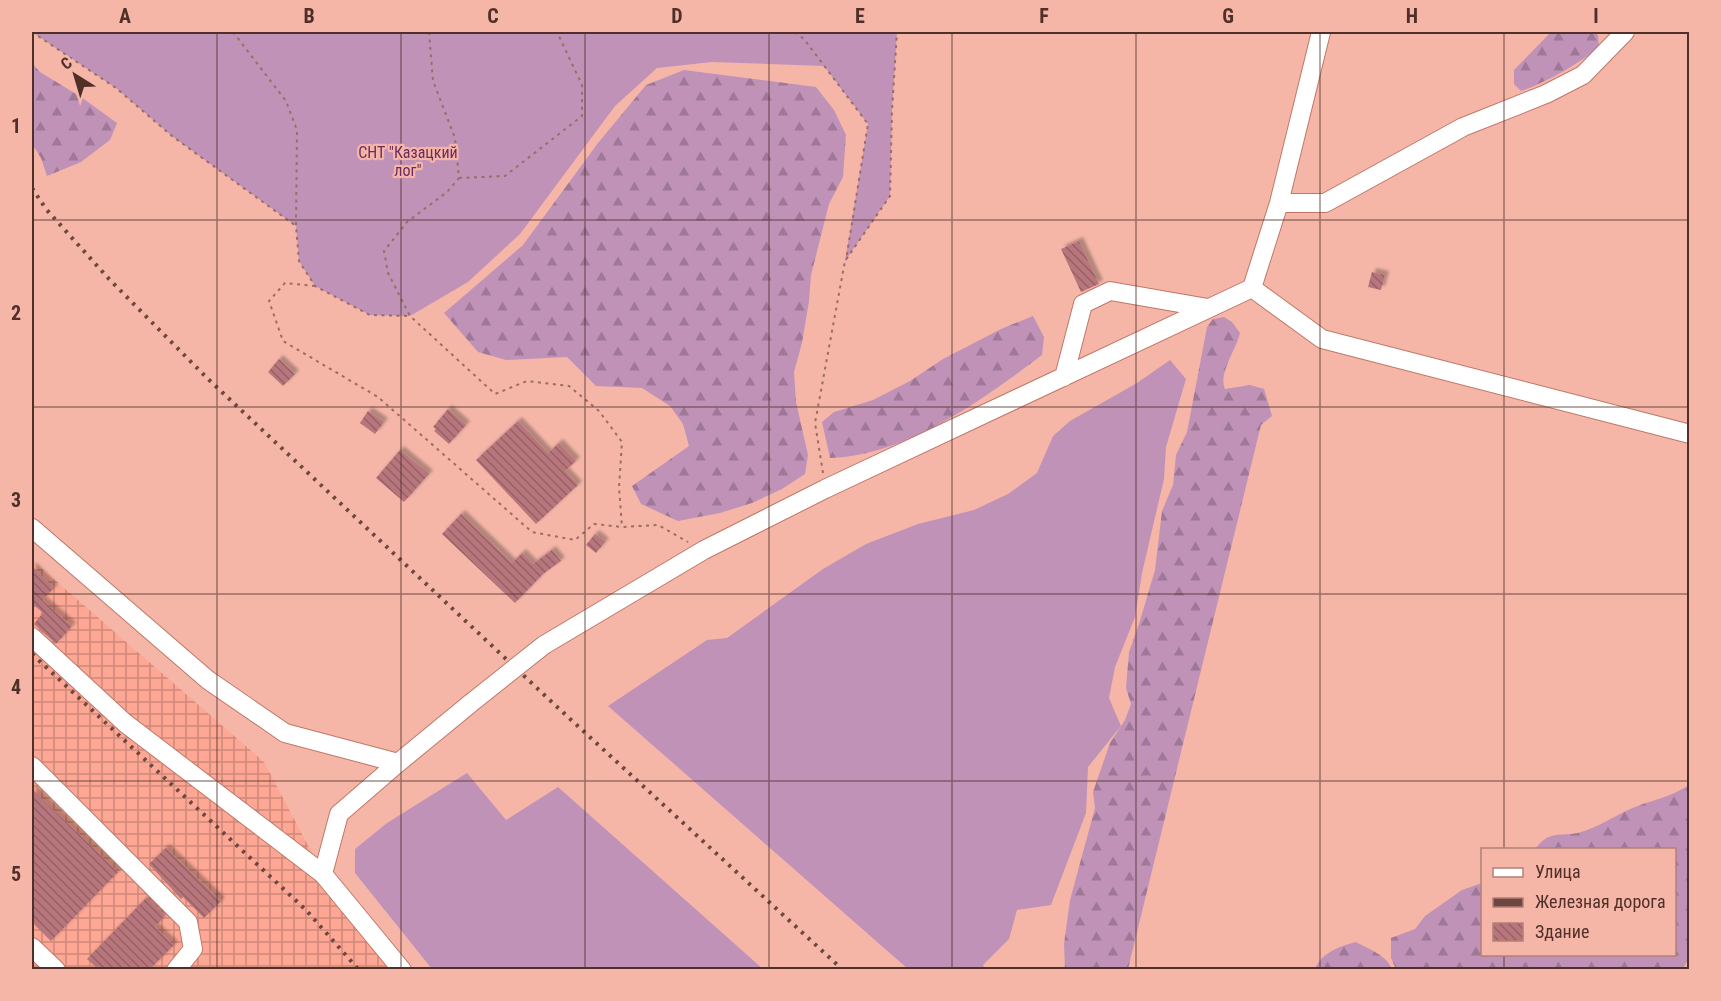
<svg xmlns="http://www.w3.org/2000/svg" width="1721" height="1001" viewBox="0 0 1721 1001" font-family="'Roboto Condensed',sans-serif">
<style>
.industrial{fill:url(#industrial-grid)}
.forest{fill:url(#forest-firs)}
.garden{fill:#c092b8}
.building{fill:url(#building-back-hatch);filter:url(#shadow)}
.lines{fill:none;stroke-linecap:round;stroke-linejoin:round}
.minor-casing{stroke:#c07767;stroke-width:20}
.path{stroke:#9b6d63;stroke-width:2;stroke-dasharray:3 4.5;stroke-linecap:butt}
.minor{stroke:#fff;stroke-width:18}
.rail{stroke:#6d473f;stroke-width:4;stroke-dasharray:3 6;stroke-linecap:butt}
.minor-bridge-casing{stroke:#c07767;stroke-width:20;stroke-linecap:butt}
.minor-bridge{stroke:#fff;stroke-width:18}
.grid{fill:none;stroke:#4f2f28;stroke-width:1.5;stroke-opacity:0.55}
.labels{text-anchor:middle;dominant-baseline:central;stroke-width:4.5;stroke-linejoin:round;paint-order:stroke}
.park-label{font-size:16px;fill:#692b61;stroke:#f5b6a8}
.neatline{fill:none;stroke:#4f2f28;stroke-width:2}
.grid-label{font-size:20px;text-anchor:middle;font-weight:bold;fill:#4f2f28}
</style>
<defs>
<pattern id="industrial-grid" width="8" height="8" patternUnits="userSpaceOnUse" patternTransform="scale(1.5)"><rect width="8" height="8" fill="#fda794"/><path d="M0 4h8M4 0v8" fill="none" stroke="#cf8879"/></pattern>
<pattern id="forest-firs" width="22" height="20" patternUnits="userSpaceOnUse" patternTransform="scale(1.5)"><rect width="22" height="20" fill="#c092b8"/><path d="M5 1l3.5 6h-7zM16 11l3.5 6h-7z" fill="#9e7896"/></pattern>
<pattern id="building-back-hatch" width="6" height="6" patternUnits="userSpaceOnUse" patternTransform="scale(1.5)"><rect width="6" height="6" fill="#b7757c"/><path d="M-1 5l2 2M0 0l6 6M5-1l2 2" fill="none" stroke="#976066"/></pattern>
<filter id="shadow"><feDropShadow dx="4" dy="-4" stdDeviation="1.5" flood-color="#0004"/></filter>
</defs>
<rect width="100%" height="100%" fill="#f5b6a8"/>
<path class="industrial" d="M32 560 264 762 323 874 402 969H32Z"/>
<path class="forest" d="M1551 32H1594L1598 35 1599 46C1585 61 1541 85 1521 91L1514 84V70Z
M32 63 40 72 81 97 117 123 110 140 81 162 47 176 41 158 32 144Z
M684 70 816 87 834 110 846 135 843 177 829 204 811 275 809 301 802 343 794 372 796 402 808 455 805 474 782 489 752 503 720 513 678 521 641 504 632 486 689 446 683 424 670 406 642 388 596 386 567 357 506 360 478 352 444 313 523 245 598 143 646 85Z
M1033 316 1044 337 1042 355C984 399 905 456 830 458L822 422 834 412 873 400 910 381 943 359 1001 329Z
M1224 317 1232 322 1240 333C1236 350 1218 374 1225 389L1250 385 1264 389 1272 416 1261 425 1128 969H1065L1064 944 1070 900 1095 808 1093 792 1110 743 1125 720 1131 704 1126 688 1129 652 1139 624 1155 570 1162 511 1173 485 1176 455 1187 432 1207 327 1213 319Z
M1689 785 1690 956 1683 969H1396L1391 958V938L1415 929 1425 916 1462 890 1482 883V954H1674V850L1535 849C1551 828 1562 838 1581 832 1598 827 1613 817 1628 810 1650 800 1667 799 1689 785Z
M1356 942C1370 950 1385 954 1392 969H1315C1321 953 1340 946 1356 942Z"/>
<path class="garden" d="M32 32H897L892 110 890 196 845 261 868 124 824 66 712 62 657 68 615 106 520 234 468 282 410 316 370 315 315 286 299 261 296 226 172 136 116 88Z
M1170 360 1186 379 1166 447 1164 479 1142 573 1135 617 1115 667 1109 698 1121 726 1088 767 1086 813 1051 905 1017 910 1009 939 983 965 985 969H908L608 706 707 640 727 638 823 569 866 544 918 524 974 510 1008 494 1037 473 1053 436 1070 421 1137 383Z
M467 773 506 820 558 787 763 969H432L355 873V849L387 823Z"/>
<path class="building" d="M1079 241 1099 284 1081 292 1061 249Z
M1372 272 1385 275 1381 290 1368 287Z
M279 359 295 374 283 386 268 372Z
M448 409 466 425 449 444 434 431 436 429 433 427Z
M368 411 384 422 375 434 360 423Z
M518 421 548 453 559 443 576 461 565 471 578 485 536 524 476 460Z
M400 450 429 474 404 502 376 478Z
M461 514 512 563 522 553 533 564 552 550 561 561 543 574 515 603 442 534Z
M595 534 605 542 596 553 586 545Z
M32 566 54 588 42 600 72 626 56 644 34 624 43 613 35 606 32 610Z
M32 789 118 872 51 941 32 922Z
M166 848 221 901 204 918 183 897 181 899 149 864Z
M147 897 165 915 155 927 174 945 150 969H98L87 959Z"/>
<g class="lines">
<defs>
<path id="minor" d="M1279 203H1325L1463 127 1546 94 1583 75 1625 32
M1252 288 1322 339 1690 434
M1064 377 1083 304 1110 291 1208 308
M32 528 208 680 285 733 398 763
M32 637 125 723 323 874
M544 645 704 550 825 489 1252 288 1279 203 1321 32
M32 766 188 922 193 949 176 970
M32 947 56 970
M402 970 323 874 339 814 398 763 471 703"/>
</defs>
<use href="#minor" class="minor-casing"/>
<path class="path" d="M32 32 116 88 172 136 296 226
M233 32 286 101 297 130 296 226 299 261 315 286 370 315 410 316
M429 32 433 81 455 138 459 178 447 192 407 222 384 251 388 273 410 316 495 394 527 381 569 386 599 411 622 442 619 487 622 527
M795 32 804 39 868 124 846 260
M459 178 505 176 582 116V85L557 32
M315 286 285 283 269 301 283 341 378 397 532 532 575 540 594 524 622 527 658 525 688 542
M823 473 815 423 845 261 890 196 892 110 897 32"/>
<use href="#minor" class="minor"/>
<path class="rail" d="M32 188 46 209 109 279 207 378 555 705 843 970
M32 654 306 910 359 970"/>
<defs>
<path id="minor-bridge" d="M471 703 544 645"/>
</defs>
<use href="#minor-bridge" class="minor-bridge-casing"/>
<use href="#minor-bridge" class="minor-bridge"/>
</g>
<path class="grid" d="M217 32V970M401 32V970M585 32V970M769 32V970M952 32V970M1136 32V970M1320 32V970M1504 32V850M32 220H1690M32 407H1690M32 594H1690M32 781H1690M1504 954V970"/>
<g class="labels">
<g class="park-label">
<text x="408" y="152">СНТ "Казацкий<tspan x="408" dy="18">лог"</tspan></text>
</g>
</g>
<rect width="1721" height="1001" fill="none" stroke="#f5b6a8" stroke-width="66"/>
<rect x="1481" y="848" width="195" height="108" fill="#f5b6a8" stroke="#b38075" stroke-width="1.5"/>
<rect x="1493" y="868" width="30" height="9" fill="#ffffff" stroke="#b38075" stroke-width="1.5"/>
<text x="1535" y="878" font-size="18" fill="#4f2f28">Улица</text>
<rect x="1493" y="898" width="30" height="9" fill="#6d473f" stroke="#b38075" stroke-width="1.5"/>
<text x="1535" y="908" font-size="18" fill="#4f2f28">Железная дорога</text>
<rect x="1493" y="923" width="30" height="18" fill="url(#building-back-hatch)" stroke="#b38075" stroke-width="1.5"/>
<text x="1535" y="938" font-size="18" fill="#4f2f28">Здание</text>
<g transform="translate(75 75) rotate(323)" stroke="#f5b6a8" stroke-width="4.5" paint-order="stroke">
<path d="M0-4.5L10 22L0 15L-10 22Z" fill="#4f2f28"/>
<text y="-9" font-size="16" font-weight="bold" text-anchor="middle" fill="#4f2f28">С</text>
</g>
<rect x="33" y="33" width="1655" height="935" class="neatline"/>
<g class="grid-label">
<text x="125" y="23">A</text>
<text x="309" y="23">B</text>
<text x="493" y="23">C</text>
<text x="677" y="23">D</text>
<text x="860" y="23">E</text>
<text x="1044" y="23">F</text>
<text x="1228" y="23">G</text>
<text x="1412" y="23">H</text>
<text x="1596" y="23">I</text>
<text x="16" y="133">1</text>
<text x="16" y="320">2</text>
<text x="16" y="507">3</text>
<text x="16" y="694">4</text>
<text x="16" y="881">5</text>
</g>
</svg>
